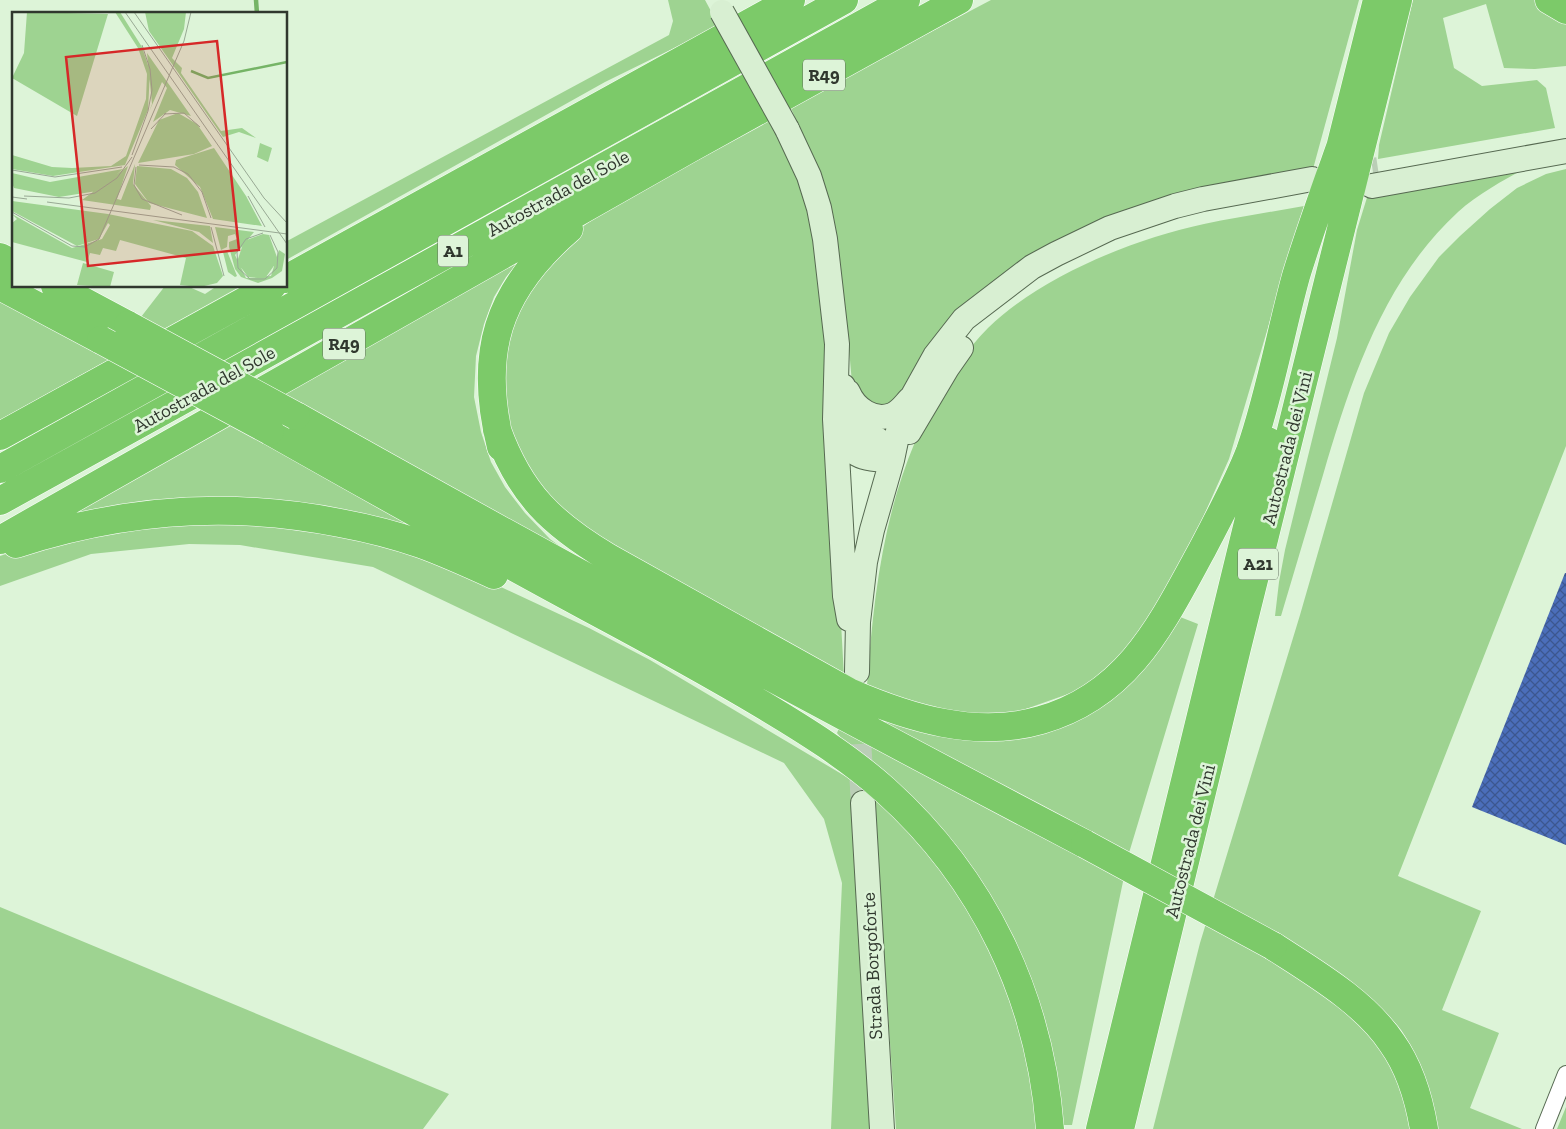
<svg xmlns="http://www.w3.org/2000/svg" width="1566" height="1129" viewBox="0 0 1566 1129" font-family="'Zilla Slab',serif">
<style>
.grass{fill:#9ed391}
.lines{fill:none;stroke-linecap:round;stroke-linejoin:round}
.stream{stroke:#75b466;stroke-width:4.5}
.building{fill:url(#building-cross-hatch)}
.secondary-tunnel{stroke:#baceb6;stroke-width:24;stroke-dasharray:24 12;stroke-linecap:butt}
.street-casing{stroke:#566951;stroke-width:18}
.secondary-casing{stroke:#566951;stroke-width:26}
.highway-casing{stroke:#fff;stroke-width:29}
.street{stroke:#fff;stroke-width:16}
.secondary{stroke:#d8efd2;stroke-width:24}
.highway{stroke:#7cca69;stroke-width:28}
.secondary-bridge-casing{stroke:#566951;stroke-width:26;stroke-linecap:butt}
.highway-bridge-casing{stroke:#fff;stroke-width:29;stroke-linecap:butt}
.secondary-bridge{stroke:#d8efd2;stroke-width:24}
.highway-bridge{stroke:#7cca69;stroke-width:28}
.labels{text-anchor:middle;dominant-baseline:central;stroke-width:5;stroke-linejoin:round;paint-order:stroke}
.shield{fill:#ddf4d8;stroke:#647061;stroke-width:1}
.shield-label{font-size:18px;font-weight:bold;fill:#30382e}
.street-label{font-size:19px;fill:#30382e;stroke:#ddf4d8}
.inset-river{fill:none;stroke:#75b466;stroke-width:2.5}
.inset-road{fill:none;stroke:#98a994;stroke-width:1}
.view{fill:#d62828;fill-opacity:0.15;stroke:#d62828;stroke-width:2.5}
.inset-edge{fill:none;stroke:#30382e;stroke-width:2.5}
</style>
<defs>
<pattern id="building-cross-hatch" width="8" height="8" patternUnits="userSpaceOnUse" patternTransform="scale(1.25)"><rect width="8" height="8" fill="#4b6eba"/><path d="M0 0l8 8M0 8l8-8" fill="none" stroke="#3c578f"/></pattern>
</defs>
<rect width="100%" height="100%" fill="#ddf4d8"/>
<path class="grass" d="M668 0H705L719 26 605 82 286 260V241L289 240 669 35 673 21Z
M991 0H1359L1313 169 1032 258 900 403 882 410 853 394 849 349 839 302 817 166 790 106Z
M1413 0H1536L1566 19V66L1535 69 1504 68 1486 4 1443 18 1454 68 1482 86 1537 80 1546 88 1555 128 1378 159 1379 145Z
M771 119 810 208 824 311 844 677 579 530 539 493 501 407 510 316 574 233 602 213Z
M1528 167C1504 180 1478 194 1458 212 1383 281 1351 380 1323 475 1309 522 1295 569 1281 616H1275L1279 582 1285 550 1337 338 1357 230 1369 191Z
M1566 169V446L1398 876 1481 911 1442 1010 1499 1033 1470 1108 1522 1129H1437C1432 1096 1423 1064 1405 1036 1396 1020 1375 1005 1361 994 1334 972 1306 953 1278 933L1265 954 1378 1032 1417 1129H1153L1200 943 1300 615 1364 393 1389 333 1410 297 1439 257 1460 236 1490 209 1517 188 1546 174Z
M1304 206 1229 459 1172 587 1148 628 1085 688 995 720 886 698 867 686C873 603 882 520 915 442 921 427 930 413 938 399 952 373 967 349 988 328 1040 277 1133 239 1204 224 1237 217 1271 212 1304 206Z
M522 258 506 277 494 297 484 324 476 356 474 397 481 432 491 462 505 487 525 513 550 539 585 565 470 555 377 521 49 525Z
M165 286H187L205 294 217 286H241L0 420V299L141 317Z
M170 519 326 528 458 567 589 628 650 660 850 779 871 1129H831L842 883 824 819 784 763 373 567 240 545 189 544 91 554 0 586V556L63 535Z
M1175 615 1198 624 1129 853 1072 1125H1061L1024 969 837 733 840 726 963 795 1092 863 868 714 1027 732Z
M873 796 905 826 937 863 969 908 1016 1006 1040 1129H896Z
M0 907 449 1094 423 1129H0Z
M1566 1107V1129H1557Z"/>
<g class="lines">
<path class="stream" d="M256 0 257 14"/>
</g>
<path class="building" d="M1565 573H1566V845L1472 807Z"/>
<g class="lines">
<path class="secondary-tunnel" d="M1337 175 1378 169
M857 708 863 803"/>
<defs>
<path id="street" d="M1544 1129 1566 1074"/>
<path id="secondary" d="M787 129 809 176 819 208 825 239 837 344 835 419 845 596 849 619
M1372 186 1566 151
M843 386C845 404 849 422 865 432 881 442 884 440 892 460
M848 392C855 409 874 422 892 415 900 412 905 404 910 399
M838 425C849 457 860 459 892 460
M909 432 947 368 961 348
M857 672 858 622 865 562 872 530 892 460 901 417 935 356 964 319 1032 267 1056 254 1110 228 1175 206 1203 199 1312 179
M863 803 882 1129"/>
<path id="highway" d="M1549 0 1566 10
M1338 156 1377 0
M0 257 14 264
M286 279 791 0
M0 286 101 340
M55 286 128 325
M296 416C557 563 820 705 1085 844
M497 430C520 494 552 524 609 558L849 692C909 718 976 739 1041 720 1129 695 1162 623 1202 550 1219 517 1237 485 1250 451 1270 394 1280 334 1296 276 1310 230 1327 184 1343 139
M270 431C376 491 482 550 589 608 647 639 706 671 763 705 805 730 848 757 885 790 984 879 1040 997 1050 1129
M0 436 272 286
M501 447C478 354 496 292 569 229
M0 469 844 0
M0 501 906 0
M0 540 689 149 959 0
M16 544C123 509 230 501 340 523 367 528 395 535 421 544 446 553 470 564 494 575
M1273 946C1313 972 1365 1002 1392 1043 1410 1068 1419 1099 1424 1129
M1100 1129 1268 441
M1120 1129 1237 648 1398 0"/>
</defs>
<use href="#street" class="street-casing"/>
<use href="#secondary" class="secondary-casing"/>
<use href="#highway" class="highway-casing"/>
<use href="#street" class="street"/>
<use href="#secondary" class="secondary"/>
<use href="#highway" class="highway"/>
<defs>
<path id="secondary-bridge" d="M722 12 787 129"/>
<path id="highway-bridge" d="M128 325 296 416
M101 340 270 431
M1085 844 1273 946"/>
</defs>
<use href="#secondary-bridge" class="secondary-bridge-casing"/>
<use href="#highway-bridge" class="highway-bridge-casing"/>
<use href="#secondary-bridge" class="secondary-bridge"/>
<use href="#highway-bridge" class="highway-bridge"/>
</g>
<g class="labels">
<g class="shield">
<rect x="803" y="59.5" width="42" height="31" rx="4"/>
<rect x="438" y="235.5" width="30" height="31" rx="4"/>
<rect x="323" y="328.5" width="42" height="31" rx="4"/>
<rect x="1238" y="548.5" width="40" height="31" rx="4"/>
</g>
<g class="shield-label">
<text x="824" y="75">R49</text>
<text x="453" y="251">A1</text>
<text x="344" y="344">R49</text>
<text x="1258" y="564">A21</text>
</g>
<g class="street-label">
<text transform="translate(558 193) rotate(-29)">Autostrada del Sole</text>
<text transform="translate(204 389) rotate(-29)">Autostrada del Sole</text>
<text transform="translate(1287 448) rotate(-76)">Autostrada dei Vini</text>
<text transform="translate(1190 841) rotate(-76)">Autostrada dei Vini</text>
<text transform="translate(872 966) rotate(-93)">Strada Borgoforte</text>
</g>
</g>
<g transform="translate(12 12)">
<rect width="275" height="275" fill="#ddf4d8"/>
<path d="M15 0 96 2 65 104 0 66 12 41ZM103 0H108L130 35 138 59 136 98 113 153 41 164 0 157V143L40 155 60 156 99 154 114 144 134 87 135 62 126 36ZM133 0H174L172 17 160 46 170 56 169 61 209 119 230 116 244 126 227 120 211 125 137 19ZM135 41 179 104 158 98 141 110 155 76 150 70 137 100 140 92ZM166 101 185 112 200 134 182 142 126 151 147 108ZM248 131 260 136 256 150 245 145ZM202 136 234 184 250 214 201 207 188 175 163 153 164 148ZM123 152 121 172 139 194 138 198 70 188 116 154 105 187 109 188ZM125 154 159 157 175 166 186 180 195 206 137 191 123 172ZM111 157 85 179 47 185 2 176 0 171V161L38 170ZM0 189 96 202 180 219 201 234 211 264 205 271 188 275 168 273 174 246 108 228 104 239 91 236 88 243 78 241 75 250 0 230V211L5 207 0 202 60 236 90 227 98 213 96 211 87 227 65 234 0 199ZM141 208 198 214 201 231 187 220ZM203 215 242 220 223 243 234 266 259 264 267 238 273 242 270 259 260 266 246 271 229 265 223 257 217 235V230L225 227 223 222 216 224 215 235 209 238ZM251 222 257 223 266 248 254 265H236L225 250 232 229ZM215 239 225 264 223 265 216 260 211 240ZM71 251 102 260 98 275 65 273Z" fill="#9ed391"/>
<path class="inset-river" d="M179 59 196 66 275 50"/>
<path class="inset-road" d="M113 0 275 232M122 0 252 186 275 211M152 102 172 101 188 115M139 117 154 101M120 143 136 99 140 78 138 57 130 33M127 153 162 155 176 162 190 180 199 206M124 155 122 173 130 187 170 203M0 158 43 165 110 155M12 184 57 186 83 181 105 166 120 145M236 184 253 215M0 185 15 187M35 190 275 222M0 200 60 234 73 235 87 227 172 29 179 0M199 215 212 264M251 221 234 227 225 240 226 256 238 267H253L265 256 266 240 258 223"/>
<path class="view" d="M205 29 227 238 76 254 54 45Z"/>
<rect width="275" height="275" class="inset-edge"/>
</g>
</svg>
